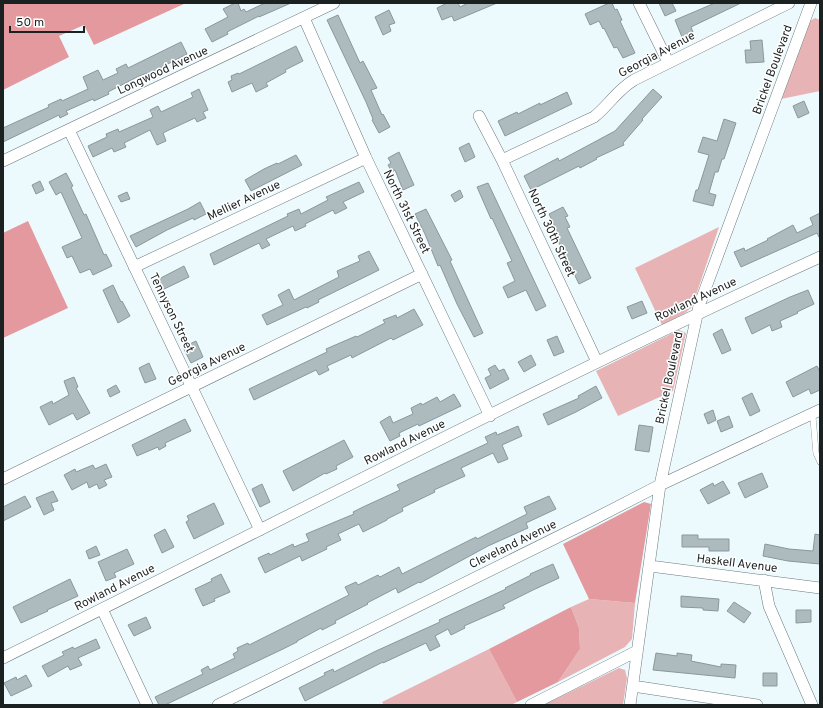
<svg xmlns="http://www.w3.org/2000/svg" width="823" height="708" viewBox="0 0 823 708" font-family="Overpass,sans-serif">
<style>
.green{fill:#e8b3b5}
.forest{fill:#e3999d}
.building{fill:#adbabe;stroke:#8b979b}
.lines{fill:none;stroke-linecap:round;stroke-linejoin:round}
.service-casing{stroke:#6d797c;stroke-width:6}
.minor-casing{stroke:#6d797c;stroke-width:12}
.service{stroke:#fff;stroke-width:5.5}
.minor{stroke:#fff;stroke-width:11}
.labels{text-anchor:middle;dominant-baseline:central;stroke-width:3;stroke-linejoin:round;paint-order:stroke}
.street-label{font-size:12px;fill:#1b2021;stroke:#fff}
</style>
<rect width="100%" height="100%" fill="#ecfafe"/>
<path class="green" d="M815 18 820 20V91L781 99 810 21Z
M719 227 692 307 685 313 662 325 635 268Z
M679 330 686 333 673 391 618 416 596 371Z
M589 599 635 603 632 639 625 647 558 682 580 649 579 628 571 607Z
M489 649 517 702 511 705H384L382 702Z
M619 668 625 670 627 678 623 705H544Z"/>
<path class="forest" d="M3 3H186L94 45 84 25 59 36 69 57 3 90Z
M28 221 68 308 3 338V233Z
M644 502 651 504 635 603 589 599 563 544Z
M571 607 579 628 580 649 558 682 517 702 489 649Z"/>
<path class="building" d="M235 3H238L241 11 244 9 246 12 265 3H291L259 17V16L227 32 228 34 212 42 205 29 228 17 223 9Z
M447 3H458L460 7 468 3H497L454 21 452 16 442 20 437 8Z
M609 3H612L615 10 617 9 622 20 620 21 635 53 623 58 617 47 614 48 604 28 603 29 599 21 590 25 585 14Z
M659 3H672L676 11 665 16Z
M715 3H741L691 27 693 32 682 37 675 20Z
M389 10 395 23 389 25 391 31 383 35 375 17Z
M338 15 360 63 363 61 377 88 371 90 382 115 383 114 390 127 379 133 372 120 373 119 366 102 327 20Z
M762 40 764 62 746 63 745 50H751L750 41Z
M181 42 187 54 162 67 163 70 149 76 148 73 139 76 108 92 109 94 94 101 93 99 66 111 68 114 60 118 59 115 3 142V128L49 107 48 105 61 99 62 101 88 89 83 77 98 70 103 80 118 73 116 69 126 64 128 68Z
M296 46 303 61 285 70 286 72 266 83 268 86 256 92 252 83 232 92 228 82 232 80 231 76 238 73 239 74Z
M199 89 208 110 203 112 206 118 197 122 195 118 169 130 163 133 166 141 157 145 150 130 124 143 126 147 114 152 112 148 93 157 88 146 107 137 106 134 118 129 119 132 153 117 150 110 158 106 161 112 193 97 191 93Z
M653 89 662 97 642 119 643 120 623 143 624 145 596 158 597 159 580 168 579 166 531 190 524 176 558 158 559 161 615 131Z
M567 92 572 104 505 136 498 121 517 112 518 114 540 103V105Z
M804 101 809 113 798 118 793 106Z
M724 119 736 123 724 159H722L718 172H715L709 193 716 195 713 206 693 201 696 190H698L709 155 698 152 703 137 717 141Z
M469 143 475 157 465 162 459 148Z
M399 152 414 185 403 190 395 170 392 172 388 165 391 163 388 158Z
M296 155 302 165 251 191 245 180 264 169 277 163 278 164Z
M66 173 73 186 71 187 84 215 86 214 104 255 106 254 112 266 93 275 90 269 80 273 72 256 67 258 62 247 82 238 61 192 56 195 49 182Z
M40 181 44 190 36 194 32 185Z
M359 182 364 192 343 202 347 208 335 214 333 210 305 224 306 226 295 231 293 226 266 239 270 245 262 249 259 243 214 265 210 254 288 216 287 214 299 209 301 214 328 200 326 197Z
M488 183 546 306 536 311 526 290 508 298 503 287 515 281 507 263 512 261 492 218 491 219 477 187Z
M460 190 463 197 455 202 451 195Z
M127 192 130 199 121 202 118 196Z
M200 202 206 214 194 220 193 218 167 230 136 247 130 236 188 209Z
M563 207 568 216 565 217 570 227 567 228 591 278 579 284 557 239 560 237 549 214Z
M426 209 452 260 450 261 483 333 474 337 457 304 440 265 438 266 425 234 415 214Z
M820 213V239L817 233 741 267 734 252 744 248 745 251 768 240 767 239 793 225 797 233 813 225 810 218Z
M369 251 379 270 318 300 319 302 307 308 306 307 267 325 262 315 283 305 278 295 289 289 294 300 339 277 337 271 360 261 358 256Z
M184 266 189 277 158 292 153 282Z
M113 285 121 302 122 301 130 316 118 323 103 290Z
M808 290 814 304 797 312 798 313 780 321 782 327 772 331 770 325 752 334 745 318 790 297Z
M642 301 647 313 632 319 627 307Z
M414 309 423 325 393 340 391 338 352 358 351 355 327 366 329 370 319 375 316 370 254 400 249 389 327 352 326 349 356 336 357 337 385 323 383 320 396 315 397 318Z
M722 329 731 350 722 354 713 334Z
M557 336 564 352 554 356 547 340Z
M196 341 203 357 191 363 183 347Z
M531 355 536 365 524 372 518 362Z
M149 363 156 379 145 383 139 368Z
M495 365 499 371 504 369 509 379 490 389 485 378 491 375 488 369Z
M817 366 820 372V390L811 394 809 389 793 397 786 382Z
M74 377 78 387 76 388 90 413 77 420 73 413 49 425 40 407 52 401 53 404 69 395 64 381Z
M116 385 120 392 110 397 107 390Z
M596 386 602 398 576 412 548 425 543 414 579 398 578 396Z
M752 393 760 411 750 416 742 398Z
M454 394 461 406 419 426 418 424 399 433 400 436 390 441 380 422 390 416 393 423 413 414 411 408 421 403 422 405 437 397 440 402Z
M713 410 716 420 708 424 704 414Z
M729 416 733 427 721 432 717 421Z
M185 419 191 431 165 443 166 446 159 450 158 447 137 456 132 445Z
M639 425 653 427 649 452 635 450Z
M518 426 522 436 502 445 508 459 498 463 493 453 461 468 465 476 434 490 435 492 402 508 403 511 387 519V520L363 532 359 524 338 534 341 540 326 547 327 549 302 561 300 556 265 573 258 558 269 553 270 555 293 544 294 547 309 541 306 534 354 514 353 512 363 507 400 490 397 485 488 443 485 437 496 432 497 435Z
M344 440 353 457 336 466 337 469 326 474 325 473 293 491 283 471Z
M106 464 112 477 104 480 107 485 99 489 97 484 89 488 87 482 72 490 64 475 75 469 76 472 93 465 95 469Z
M762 473 768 487 745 498 738 483Z
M723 481 730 493 708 504 700 490 713 483 714 486Z
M262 484 270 502 260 507 252 489Z
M53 491 58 501 51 503 54 510 44 515 36 498Z
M25 496 31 507 3 521V507Z
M549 496 556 509 526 523 528 528 488 546 420 583 419 582 398 593 396 588 367 603 368 604 335 621 336 623 322 630 321 628 297 641V642L283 649 165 705H159L155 697 203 674 201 670 208 666 210 670 235 658 233 654 238 651 237 648 248 643 249 645 349 595 345 587 356 582 358 585 378 575 380 577 399 567 402 574 476 537 477 539 527 514 524 507Z
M214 503 224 524 194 539 186 522 189 520 187 516Z
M165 529 174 547 162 553 154 535Z
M815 534 820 535V564L788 561 763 556 765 544 789 549 813 551Z
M682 535H698V539H729V551H709V547H682Z
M96 546 100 555 89 559 86 551Z
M127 549 134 564 114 573 116 577 106 581 98 562Z
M553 564 559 578 533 590 503 605 505 608 464 626 465 628 451 635 448 629 435 636 440 646 430 651 426 643 383 663V662L305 701 299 688 325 675 324 673 333 669 334 672 376 651 440 622 439 620 506 589 505 588 531 575 530 574Z
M221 574 230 592 214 599 215 601 203 606 195 589 212 581 211 579Z
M70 579 78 596 47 610 48 611 21 623 13 607Z
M681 596 719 599 718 611 703 610V608L681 607Z
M734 602 751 613 744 623 727 611Z
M796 610H811V622L796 623Z
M146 617 151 628 134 636 128 625Z
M96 639 100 648 78 658 82 665 70 670 68 666 48 677 42 666 64 655 62 652 73 647 74 649Z
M656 653 677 656V653L692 655 691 661 721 667V664L736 665 735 678 653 670Z
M763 673H777V686H763Z
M26 675 32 686 11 696 4 683 16 677 17 680Z"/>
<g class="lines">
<defs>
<path id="service" d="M811 414 813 418 816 453 820 462"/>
<path id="minor" d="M639 3 668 62
M304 18 366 158 490 416
M479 116 502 160 597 362
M69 130 260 530
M502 160 594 117C609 105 617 90 634 80L789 3
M3 161 334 3
M134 267 366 158
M3 479 422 274
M650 566 820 588
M764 580 769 606 812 705
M102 609 147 705
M3 658C275 524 544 383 820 257
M633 686 757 705
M218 705 590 521 660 485 820 410
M531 705 637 651
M630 705 660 485 699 306 811 3"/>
</defs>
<use href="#service" class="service-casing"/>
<use href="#minor" class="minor-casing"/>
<use href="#service" class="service"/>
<use href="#minor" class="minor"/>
</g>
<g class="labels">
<g class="street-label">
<text transform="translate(657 55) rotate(-28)">Georgia Avenue</text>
<text transform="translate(773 70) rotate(-70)">Brickel Boulevard</text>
<text transform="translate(163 71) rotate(-25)">Longwood Avenue</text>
<text transform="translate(244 201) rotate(-25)">Mellier Avenue</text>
<text transform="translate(406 212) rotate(64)">North 31st Street</text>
<text transform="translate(551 233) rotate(65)">North 30th Street</text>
<text transform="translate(696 300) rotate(-25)">Rowland Avenue</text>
<text transform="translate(171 313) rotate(64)">Tennyson Street</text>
<text transform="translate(207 365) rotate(-26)">Georgia Avenue</text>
<text transform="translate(670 378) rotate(-78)">Brickel Boulevard</text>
<text transform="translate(405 443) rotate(-26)">Rowland Avenue</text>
<text transform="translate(513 545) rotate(-26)">Cleveland Avenue</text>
<text transform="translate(737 564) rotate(7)">Haskell Avenue</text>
<text transform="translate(115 588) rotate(-27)">Rowland Avenue</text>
</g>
</g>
<rect width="823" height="708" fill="none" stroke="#1b2021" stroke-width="8"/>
<path d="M10 26v6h74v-6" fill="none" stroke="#1b2021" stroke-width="2"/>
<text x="16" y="26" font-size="12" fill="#1b2021" stroke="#ffffff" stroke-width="3" paint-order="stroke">50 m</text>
</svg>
